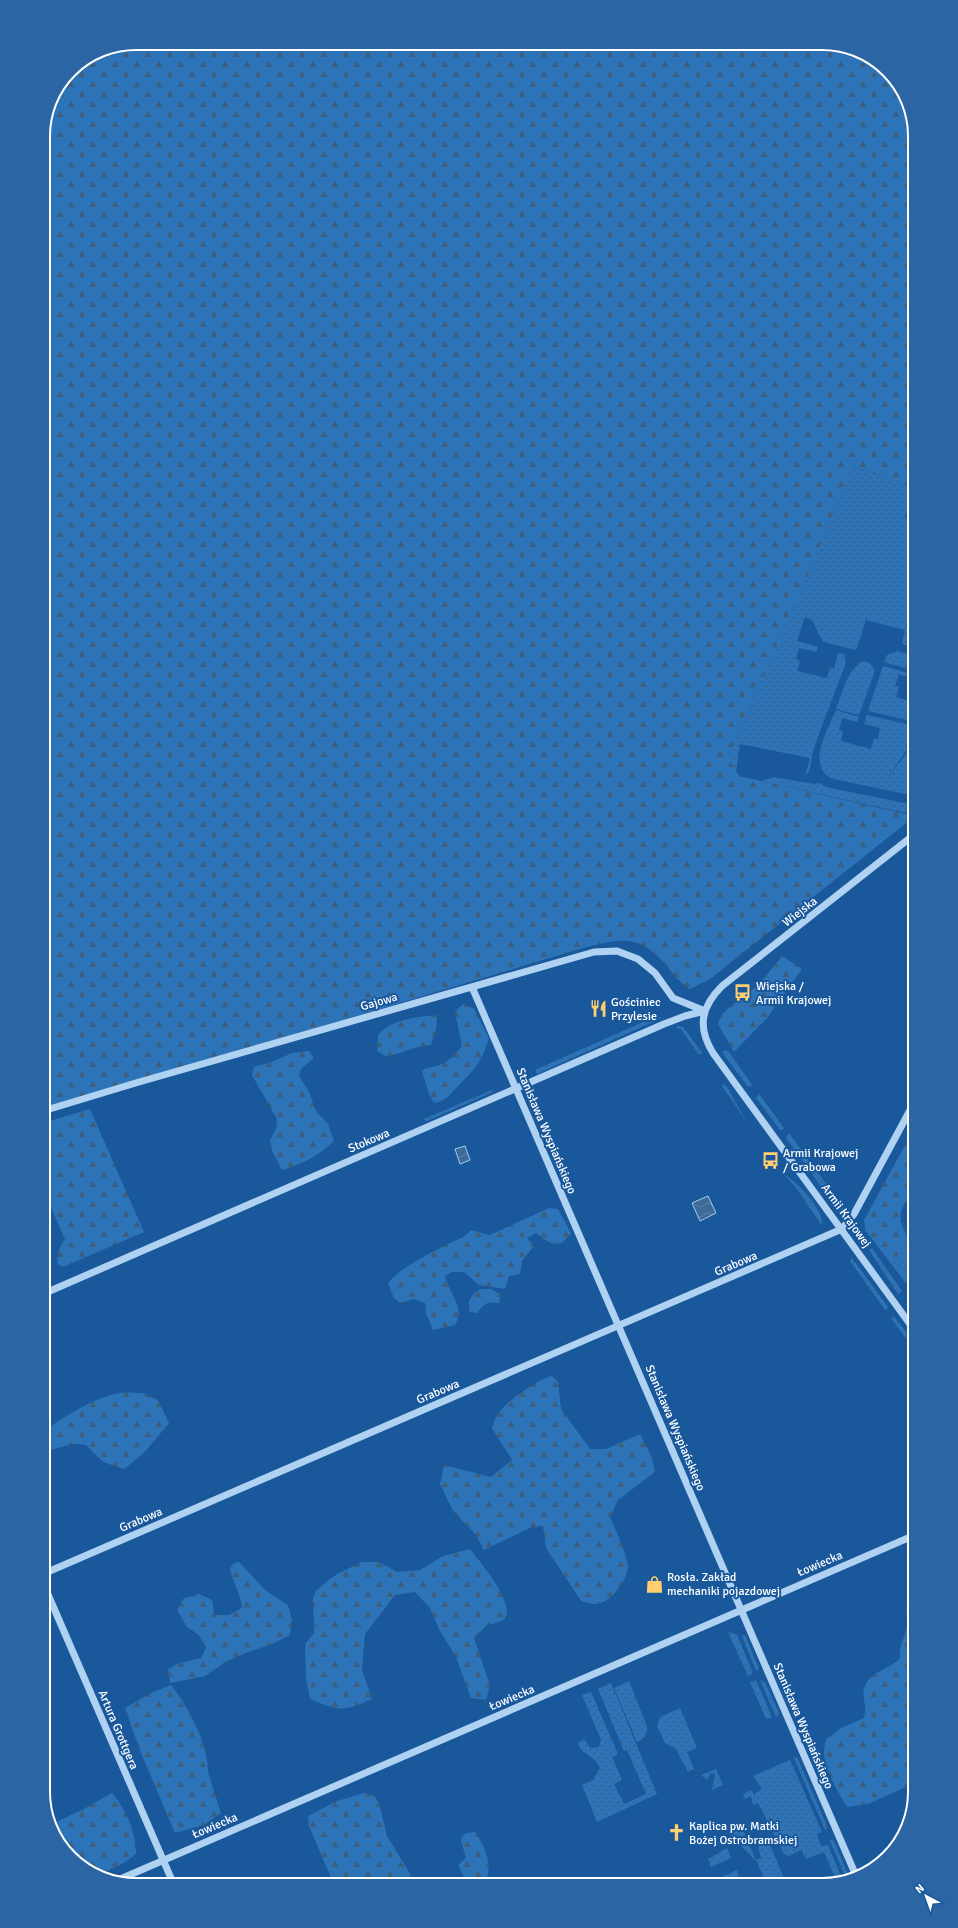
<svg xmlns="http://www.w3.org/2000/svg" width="958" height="1928" viewBox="0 0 958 1928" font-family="Signika,sans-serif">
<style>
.grass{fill:url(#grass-dots)}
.forest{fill:url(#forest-firs)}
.water{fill:url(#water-waves);stroke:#a2ccf4}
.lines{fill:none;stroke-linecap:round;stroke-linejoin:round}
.minor{stroke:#afd1f2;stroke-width:7}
.labels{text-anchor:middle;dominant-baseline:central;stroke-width:4;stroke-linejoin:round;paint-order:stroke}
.street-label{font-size:12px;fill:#fff;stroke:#19589b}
.poi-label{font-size:12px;fill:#fff;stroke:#19589b;text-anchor:start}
.rim{fill:none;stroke:#fff;stroke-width:2}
</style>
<defs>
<pattern id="grass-dots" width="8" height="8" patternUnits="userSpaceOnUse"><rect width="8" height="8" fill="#2c73b8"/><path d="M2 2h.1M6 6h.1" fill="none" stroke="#3e5e7d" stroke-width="1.8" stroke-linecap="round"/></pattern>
<pattern id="forest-firs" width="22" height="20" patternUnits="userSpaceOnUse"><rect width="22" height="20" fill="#2c73b8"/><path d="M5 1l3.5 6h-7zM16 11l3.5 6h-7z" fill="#3e5e7d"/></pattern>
<pattern id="water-waves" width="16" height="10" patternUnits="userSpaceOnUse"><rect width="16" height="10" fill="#3d6a99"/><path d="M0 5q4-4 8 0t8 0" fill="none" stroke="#5a80a8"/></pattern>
</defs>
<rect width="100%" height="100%" fill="#19589b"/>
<path class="grass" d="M853 466 915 488 905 518 915 522V648L902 644 905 630 866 620 856 650 823 642 812 620 805 617 797 641 818 647 816 652 799 648 796 659 800 661 797 671 827 678 830 668 834 669 838 653 844 654 846 663C835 692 823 721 813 751 811 760 812 770 805 776L810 758 740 744 736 772 728 757Z
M897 651 915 656V671L884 662 887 655Z
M863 661 870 663 875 671 859 715 836 709C842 694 848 668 863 661Z
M883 666 915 675V679L899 674 895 686 899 687 896 697 915 703V722L868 711Z
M836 710 859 717 857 722 842 718 839 730 843 731 841 741 871 749 874 738 878 739 880 728 864 724 867 715 915 726V737L884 784 915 741V750L907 757 915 766V796L833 779C805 766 828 730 836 710Z
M774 777 814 784 820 783 826 787 909 804 906 813 761 781Z
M662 1017 655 1021 537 1074 535 1070 643 1022Z
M678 1026 683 1027 703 1054H698L681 1029 676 1028Z
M726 1050 729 1052 753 1086 748 1087 724 1055 723 1052Z
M724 1084 727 1087 746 1121 722 1086Z
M492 1090 493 1092 427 1121 424 1120V1119Z
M759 1094 784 1128 782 1130H780L756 1098Z
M789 1133 845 1210 842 1212 838 1210 786 1138Z
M783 1173C796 1182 825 1209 822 1226L797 1189Z
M908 1238 914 1244 915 1243V1276L893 1262Z
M872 1248 902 1291 898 1294 869 1250Z
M852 1258 888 1307 886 1311 850 1261Z
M894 1316 915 1344V1351L891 1318Z
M728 1632 737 1635 753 1673 748 1676Z
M745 1635 759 1669 756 1671 742 1636Z
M756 1680 772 1717 766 1719 750 1682Z
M760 1680 765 1682 778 1711 779 1714 776 1717Z
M629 1681 647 1726C648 1734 645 1739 637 1742L614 1688Z
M611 1683 657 1794 597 1822 582 1785 593 1780 600 1768C596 1756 581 1755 578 1743L584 1739 590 1748 599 1747 601 1740 582 1695 591 1692 618 1754 612 1757 622 1780 614 1784 624 1804 646 1794 627 1750 624 1751 598 1689Z
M680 1708 697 1748 687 1752 694 1769 688 1772 676 1749 665 1743 657 1726 660 1717Z
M797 1757 827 1826V1829L825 1830 794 1758Z
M790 1760 822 1832 817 1834 821 1846 828 1845 843 1881 837 1882 824 1852 806 1859 801 1850 789 1856 784 1854 758 1803 753 1805 751 1796 745 1799 743 1794 751 1790 754 1794 762 1789 753 1776Z
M716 1769 723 1785 712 1790 715 1774 711 1773 707 1780 701 1775Z
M742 1828 756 1860 761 1858 758 1846 766 1843 767 1838 787 1885H767L757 1862 729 1834Z
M829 1839 834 1841 850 1879 847 1880Z
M727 1848 731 1858 711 1867 708 1859Z
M737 1870 739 1876 719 1885 717 1879Z"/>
<path class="forest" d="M136 43H828L879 62 908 101 915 136V488L853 466 806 580 728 757 739 776 915 816 710 979 690 989C680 983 673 974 666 965 638 933 621 939 583 948L43 1110V130L52 95 70 70 101 50Z
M782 956 802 969 767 1018 734 1052 718 1024 722 1014 741 998 745 1003 752 996 750 992 765 977Z
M463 1004 474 1009 489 1038C482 1061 475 1069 459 1085 449 1095 448 1100 434 1103L429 1094 422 1071C427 1066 430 1068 437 1066 447 1063 456 1054 462 1046L455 1012Z
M437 1015 436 1029 431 1045 418 1047 387 1057 377 1051 378 1035C391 1019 418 1017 437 1015Z
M309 1051 314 1058 301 1069 299 1076 309 1092 316 1111 328 1124 334 1141C320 1155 301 1165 282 1170L272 1151 270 1140 276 1129 277 1119 252 1075 254 1067 272 1062 292 1053Z
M90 1109 144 1232 63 1267 58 1264C56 1256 60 1246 65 1239L49 1203 43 1195V1123Z
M915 1127V1191C910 1194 908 1198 905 1203 896 1217 902 1225 908 1238L893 1262 913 1275 906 1283 865 1230 864 1220Z
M549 1208 558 1209 571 1233C558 1251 551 1244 536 1233L527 1238 534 1246 522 1261 520 1274 509 1276 505 1289 479 1285 464 1272H452L445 1276C449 1293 466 1308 455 1325L433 1330 426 1313 425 1303 414 1299 400 1303 394 1298 388 1284C394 1271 434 1251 448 1244 458 1239 464 1238 471 1230L490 1235Z
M480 1289H491L501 1295 499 1303C487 1301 484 1304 477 1313L470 1312C466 1302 471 1295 480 1289Z
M552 1376 558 1382 561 1409 590 1449H606L640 1434 652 1458 655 1472 618 1500 610 1517C615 1529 627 1554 628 1566 628 1580 610 1604 596 1604 591 1604 585 1602 581 1601L546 1548 543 1526 532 1527 484 1550 476 1535 453 1511 440 1484 444 1465 491 1477 512 1460 492 1428C494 1422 496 1415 500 1411 509 1400 538 1379 552 1376Z
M142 1393 158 1400 169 1423 143 1454 124 1469 103 1462 86 1445 73 1444 43 1452V1431C64 1418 95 1396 120 1393 127 1392 135 1393 142 1393Z
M470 1549C480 1561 507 1595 507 1611 507 1614 505 1618 504 1620L486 1626 474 1638 490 1685 486 1700 471 1698 456 1657 439 1629 430 1608 415 1592 395 1595 365 1634 362 1670 372 1699C344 1712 338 1711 310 1699L306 1678 305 1644 314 1633 313 1599 316 1591 326 1582 337 1574 362 1562H379L397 1572 420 1570 443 1556Z
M239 1562 265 1590 288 1605 292 1620 290 1635 270 1645 248 1652 227 1661 205 1676 170 1683 168 1669 180 1663 201 1658 206 1648 199 1635 187 1627 177 1610 184 1598 199 1594 212 1600 214 1615H229L242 1608C241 1594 233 1583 230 1569L233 1564Z
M908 1599H915V1783L868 1804 847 1807C839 1794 823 1767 824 1751 824 1747 825 1743 826 1739L841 1728 864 1718C867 1705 862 1698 864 1688 869 1671 890 1670 900 1658 899 1642 906 1638 907 1624 908 1613 904 1611 908 1599Z
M171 1685C186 1704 204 1736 207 1760 208 1764 207 1768 208 1772 212 1786 217 1799 221 1813L204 1825 175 1833 141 1753 125 1708 151 1693Z
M112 1793C126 1810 136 1831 136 1854L124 1863 101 1874 79 1866 49 1825 82 1810Z
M364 1793 374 1796 379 1803 387 1836 417 1885H330L333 1882 309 1826 308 1816 337 1801Z
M475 1832C486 1848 494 1866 484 1885H456L463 1881 464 1877 458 1865 466 1858 461 1841 462 1836 467 1833Z"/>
<path class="water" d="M465 1146 470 1160 460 1164 455 1149Z
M708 1196 716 1213 700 1221 692 1203Z"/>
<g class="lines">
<path class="minor" d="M472 987 857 1878
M43 1111 139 1082 594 952 617 951 638 959 655 973 673 998 705 1011
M43 1294 664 1024 685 1016 705 1011
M915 1331 713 1053C697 1027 701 1007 722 986L915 834
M43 1574 842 1229 854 1214 915 1101
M43 1583 174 1885
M118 1880 915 1535"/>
</g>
<defs>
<symbol id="bus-bare" viewBox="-9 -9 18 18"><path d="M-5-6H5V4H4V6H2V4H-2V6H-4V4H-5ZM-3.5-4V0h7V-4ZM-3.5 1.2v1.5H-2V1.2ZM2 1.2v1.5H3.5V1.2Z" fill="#ffce70" stroke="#19589b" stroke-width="2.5" paint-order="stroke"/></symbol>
<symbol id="restaurant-bare" viewBox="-9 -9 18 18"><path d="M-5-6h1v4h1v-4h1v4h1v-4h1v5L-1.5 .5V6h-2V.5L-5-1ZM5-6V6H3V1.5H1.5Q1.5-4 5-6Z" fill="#ffce70" stroke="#19589b" stroke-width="2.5" paint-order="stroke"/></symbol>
<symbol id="shop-bare" viewBox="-9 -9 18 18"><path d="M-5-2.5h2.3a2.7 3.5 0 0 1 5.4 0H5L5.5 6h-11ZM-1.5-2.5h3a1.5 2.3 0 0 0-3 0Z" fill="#ffce70" stroke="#19589b" stroke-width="2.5" paint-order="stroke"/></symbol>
<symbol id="church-bare" viewBox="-9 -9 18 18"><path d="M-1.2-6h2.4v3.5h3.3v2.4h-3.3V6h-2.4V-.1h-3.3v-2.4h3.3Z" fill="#ffce70" stroke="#19589b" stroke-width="2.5" paint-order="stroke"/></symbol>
</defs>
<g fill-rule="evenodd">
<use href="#bus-bare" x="730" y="980" width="25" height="25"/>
<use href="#restaurant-bare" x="586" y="996" width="25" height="25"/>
<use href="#bus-bare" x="758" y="1148" width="25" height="25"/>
<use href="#shop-bare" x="642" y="1572" width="25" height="25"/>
<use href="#church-bare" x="664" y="1820" width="25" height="25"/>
</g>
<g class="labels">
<g class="street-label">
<text transform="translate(800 912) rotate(-38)">Wiejska</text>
<text transform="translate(379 1002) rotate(-16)">Gajowa</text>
<text transform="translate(546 1131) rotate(67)">Stanisława Wyspiańskiego</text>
<text transform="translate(369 1141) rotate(-23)">Stokowa</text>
<text transform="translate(846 1216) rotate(54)">Armii Krajowej</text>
<text transform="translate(736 1264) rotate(-23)">Grabowa</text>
<text transform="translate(438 1392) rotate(-23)">Grabowa</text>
<text transform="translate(675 1428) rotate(67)">Stanisława Wyspiańskiego</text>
<text transform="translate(141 1520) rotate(-23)">Grabowa</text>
<text transform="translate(820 1564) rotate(-23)">Łowiecka</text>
<text transform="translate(512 1698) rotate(-23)">Łowiecka</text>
<text transform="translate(803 1726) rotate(67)">Stanisława Wyspiańskiego</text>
<text transform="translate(118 1730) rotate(67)">Artura Grottgera</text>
<text transform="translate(215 1826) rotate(-23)">Łowiecka</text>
</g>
<g class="poi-label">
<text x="756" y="986">Wiejska /<tspan x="756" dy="14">Armii Krajowej</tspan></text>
<text x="611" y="1002">Gościniec<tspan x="611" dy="14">Przylesie</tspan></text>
<text x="783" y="1153">Armii Krajowej<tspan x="783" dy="14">/ Grabowa</tspan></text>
<text x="667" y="1577">Rosła. Zakład<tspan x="667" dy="14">mechaniki pojazdowej</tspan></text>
<text x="689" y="1826">Kaplica pw. Matki<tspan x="689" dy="14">Bożej Ostrobramskiej</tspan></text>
</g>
</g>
<path d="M0 0H958V1928H0ZM136 50H822A86 86 0 0 1 908 136V1792A86 86 0 0 1 822 1878H136A86 86 0 0 1 50 1792V136A86 86 0 0 1 136 50Z" fill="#2b65a3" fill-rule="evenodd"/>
<path class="rim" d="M136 50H822A86 86 0 0 1 908 136V1792A86 86 0 0 1 822 1878H136A86 86 0 0 1 50 1792V136A86 86 0 0 1 136 50Z"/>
<g transform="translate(926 1896) rotate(319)" stroke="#19589b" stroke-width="3" paint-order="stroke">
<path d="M0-3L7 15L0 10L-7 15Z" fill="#ffffff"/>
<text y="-6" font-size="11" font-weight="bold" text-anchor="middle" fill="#ffffff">N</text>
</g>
</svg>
